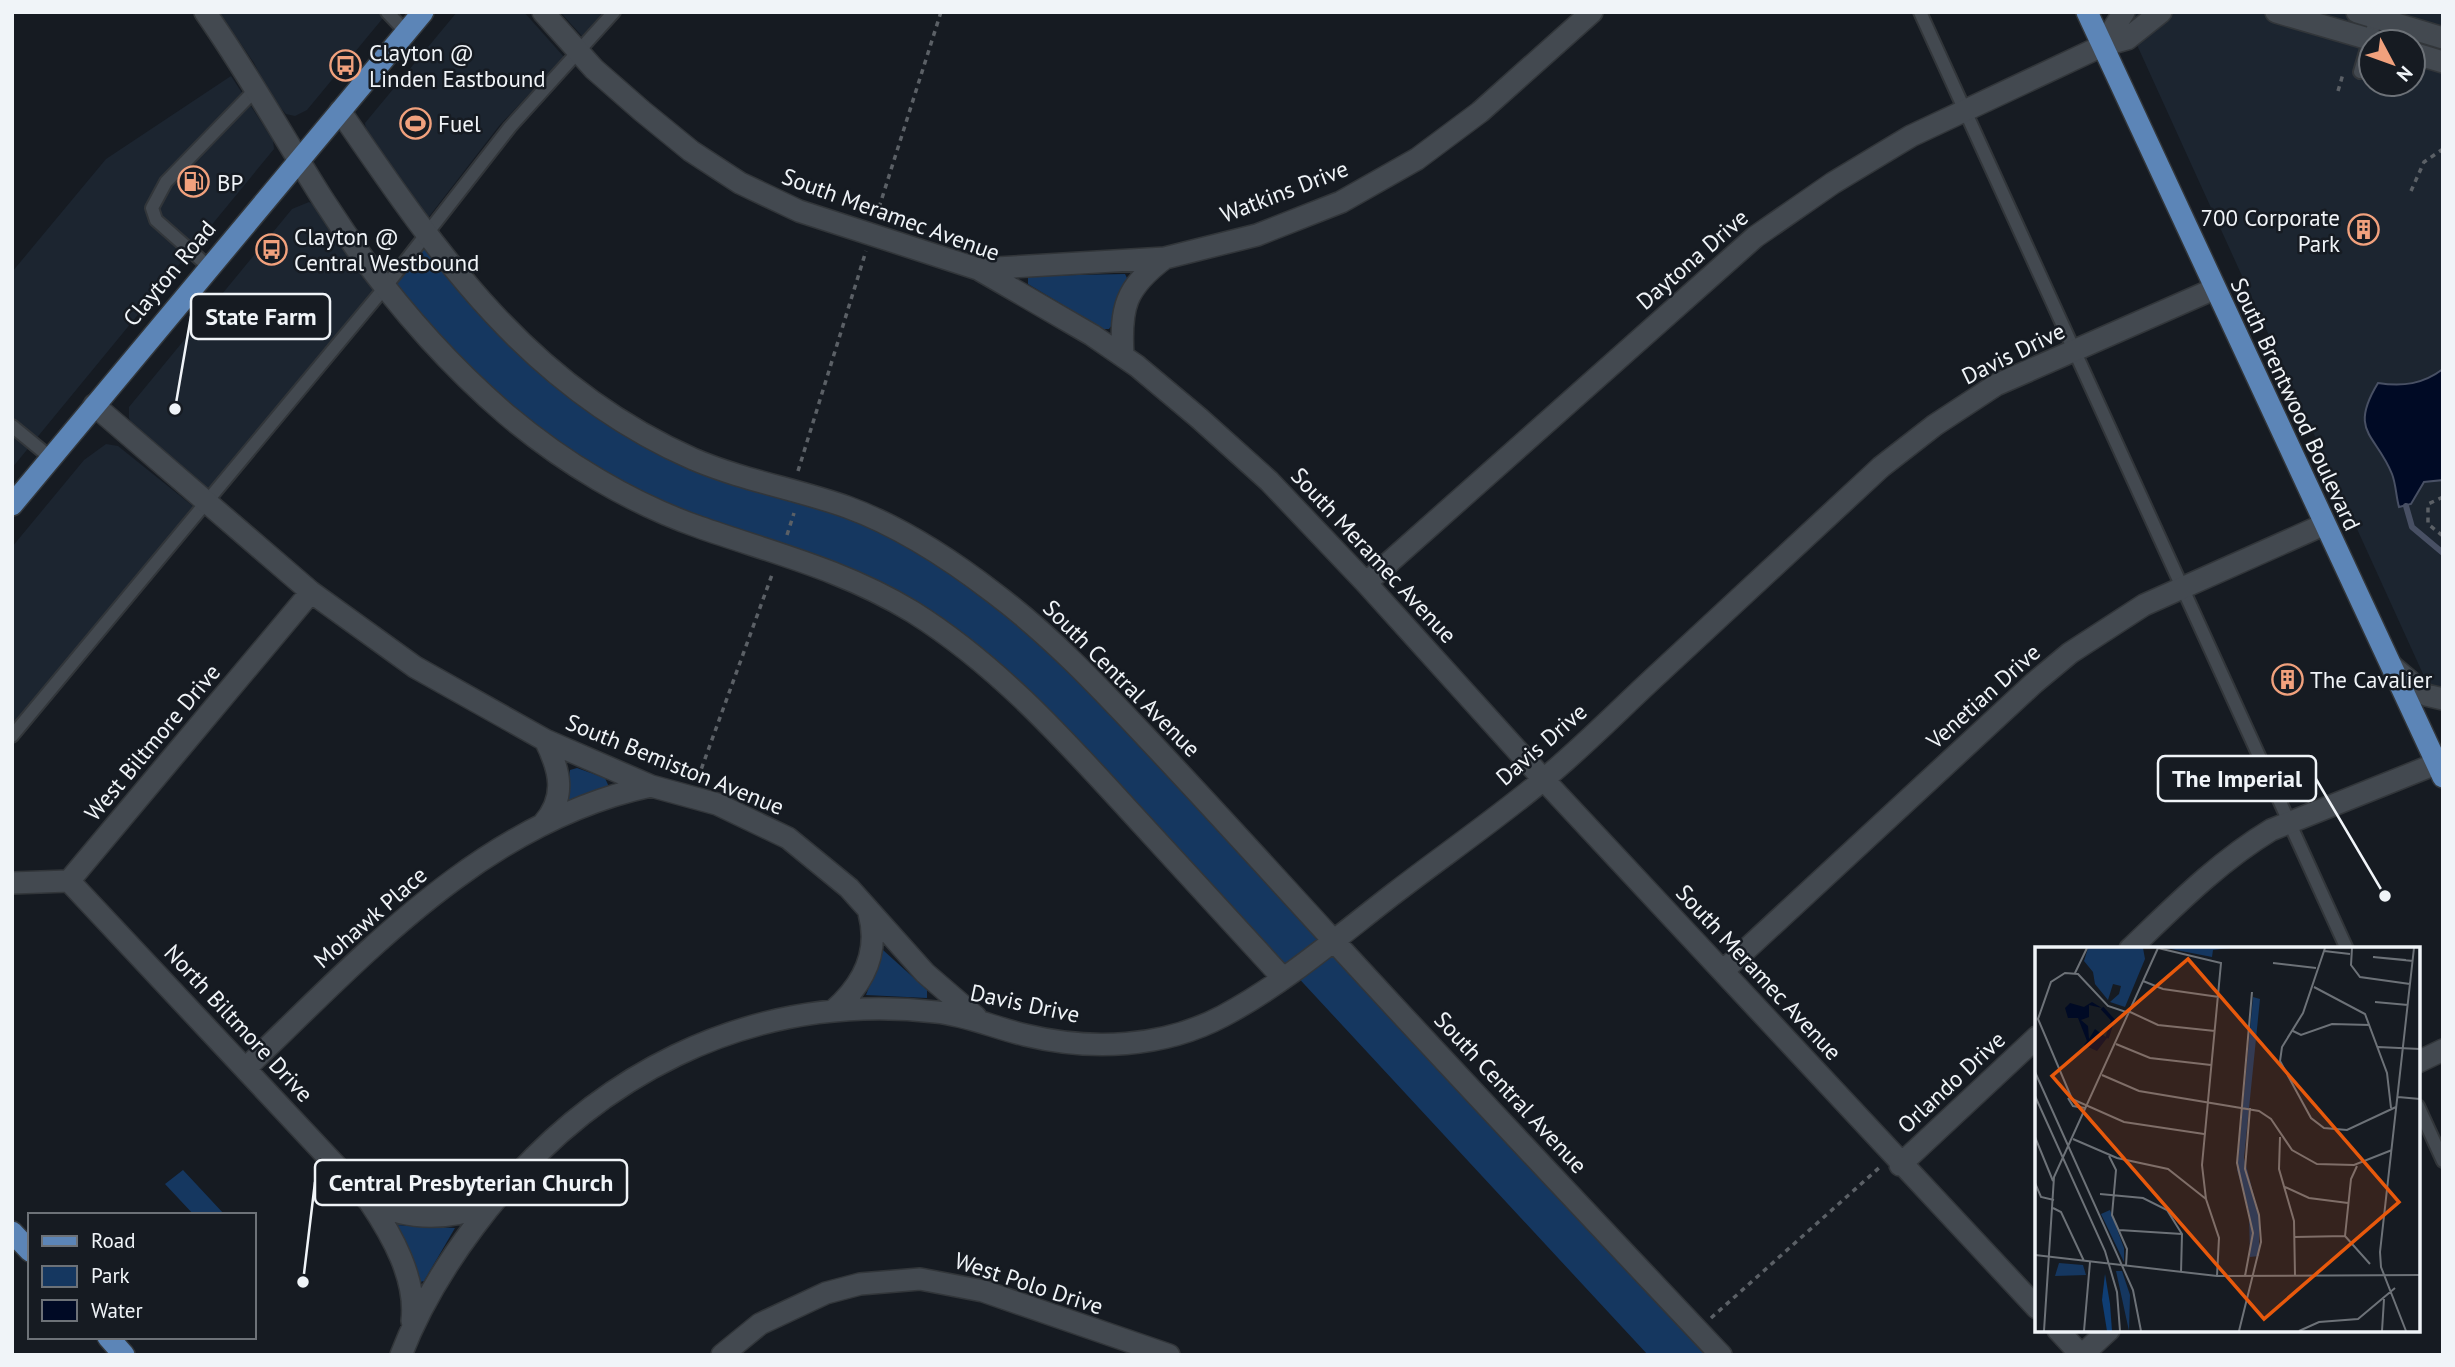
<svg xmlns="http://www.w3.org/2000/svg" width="2455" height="1367" viewBox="0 0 2455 1367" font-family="'PT Sans',sans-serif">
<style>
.built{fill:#1c2530;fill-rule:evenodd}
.green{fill:#153760}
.water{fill:#000a25;stroke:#485064;stroke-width:2}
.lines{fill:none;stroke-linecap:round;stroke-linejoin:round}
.stream{stroke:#485064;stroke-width:6}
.service-casing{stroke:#32363a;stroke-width:16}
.minor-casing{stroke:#32363a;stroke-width:24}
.primary-casing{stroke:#32363a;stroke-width:24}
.path{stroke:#5b6066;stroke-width:3.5;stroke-dasharray:5 5;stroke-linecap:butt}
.service{stroke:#434950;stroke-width:12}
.minor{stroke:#434950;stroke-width:21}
.primary{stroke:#5c85b7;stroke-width:21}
.labels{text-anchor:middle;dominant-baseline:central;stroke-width:5;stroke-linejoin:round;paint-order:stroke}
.poi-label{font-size:23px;fill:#f0f4f8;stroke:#161b22;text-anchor:start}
.street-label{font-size:23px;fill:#f0f4f8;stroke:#161b22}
.inset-river{fill:none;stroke:#000a25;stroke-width:3.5}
.inset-road{fill:none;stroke:#6d7278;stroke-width:2}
.view{fill:#e8590c;fill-opacity:0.15;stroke:#e8590c;stroke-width:3.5}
.inset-edge{fill:none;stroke:#f0f4f8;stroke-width:3.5}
.leader{fill:none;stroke:#f0f4f8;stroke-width:2.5}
.callout-dot{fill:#f0f4f8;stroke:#161b22;stroke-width:2.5}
.callout{fill:#161b22;stroke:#f0f4f8;stroke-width:2.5}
.callout-label{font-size:24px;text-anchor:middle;font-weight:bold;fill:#f0f4f8}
</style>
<rect width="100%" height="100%" fill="#161b22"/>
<path class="built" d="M219 12H388L307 110 295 116 286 114 272 99 254 63Z
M457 12H524L564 57 499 126 428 218 366 131 365 123Z
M560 12H604L582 36Z
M2122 12H2443V707L2423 674ZM2371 42H2413V84H2371Z
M231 76 273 140 274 149 12 468V272L106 159Z
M309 202 316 206 376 289 208 491 133 427 129 418V407L292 209Z
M106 444 118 446 194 507 12 726V547L84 460Z"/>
<path class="green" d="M426 233 465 285 646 434 852 509 995 593 1721 1355H1648L1292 971 1282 977 1070 746 913 612 697 527 556 452 386 286Z
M1125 274 1127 278C1119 293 1118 319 1109 329H1103L1028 284V276Z
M577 768 605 778 609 787 568 801 566 799 570 770Z
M883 950 927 990V998L866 995Z
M183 1170 224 1214 223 1215H194L165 1184Z
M395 1225 455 1228 424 1281 420 1282 411 1255Z"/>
<path class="water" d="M2443 369V480L2424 482 2411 504 2399 507C2396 497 2396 484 2392 474 2376 434 2348 432 2378 383 2403 387 2423 384 2443 369Z"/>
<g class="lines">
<path class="stream" d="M2406 506 2412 527 2443 553"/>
<defs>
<path id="service" d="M387 12 406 32
M1920 12 2347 949
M2360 72 2376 18
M209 267 156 220 152 208 166 182 256 89
M12 426 51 458
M12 736 386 286 510 127 614 12
M2418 1106 2443 1161"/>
<path id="minor" d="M205 12C248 73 284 138 324 201 374 279 436 354 507 415 563 462 630 503 699 527 773 553 844 570 913 612 996 664 1061 736 1126 807 1178 864 1230 921 1282 977
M543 12 594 69 642 111 691 151 740 183 799 211 978 269 1092 335 1137 366 1199 418 1269 481 1366 583 1544 780 2037 1308
M2276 12 2379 42
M2357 12 2443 38
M2102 46 2124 12
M2413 53 2443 62
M340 111C438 254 527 386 693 459 742 480 796 489 847 507 899 526 950 559 994 593 1050 635 1098 686 1145 736 1208 803 1270 871 1332 939 1460 1079 1591 1217 1721 1355
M978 269 1165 258 1257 235 1341 202 1417 159 1480 112 1592 12
M1123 356C1120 307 1125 288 1165 258
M94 405 311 592 415 667 545 740 651 786 717 804 788 838 849 888 925 973 976 1017
M1366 583 1755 237 1833 183 1911 136 2102 46 2127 39 2161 12
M2393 667 2426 695 2443 699
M543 824C567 797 560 770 545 740
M69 881 369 1201C392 1235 417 1279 412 1321
M12 883 69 881 311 592
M2130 949C2175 906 2218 862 2271 830L2443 761
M1723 971 2034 683 2070 653 2144 605 2323 525
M833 1011C863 985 880 953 869 913
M2418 1062 2443 1050
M246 1068C364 955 484 821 651 786
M1900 1165 2037 1037
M370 1201C410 1222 450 1220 490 1204
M2058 1330 2081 1355
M401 1355C419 1308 444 1267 474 1227 586 1077 747 991 936 1012 967 1015 995 1028 1025 1035 1091 1051 1163 1048 1223 1016 1285 983 1340 935 1396 892 1444 855 1495 820 1543 780 1583 747 1620 709 1658 674 1732 605 1807 536 1881 467L1935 425 1996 385 2214 289
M722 1355 760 1324 826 1293 860 1284 920 1279 983 1291 1169 1355
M2082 1355 2109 1330"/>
<path id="primary" d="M2087 12 2443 777
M12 505 423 12
M12 1232 30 1251
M108 1337 124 1355"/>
</defs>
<use href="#service" class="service-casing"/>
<use href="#minor" class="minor-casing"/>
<use href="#primary" class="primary-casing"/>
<path class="path" d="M2338 91 2343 74
M2411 191 2424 162 2443 149
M876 217 941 12
M798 471 866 251
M2443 497 2428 504V524L2443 536
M787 535 794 513
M698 778 773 572
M1711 1318 1880 1167"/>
<use href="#service" class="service"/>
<use href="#minor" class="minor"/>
<use href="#primary" class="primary"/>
</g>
<defs>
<symbol id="bus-ring" viewBox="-11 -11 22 22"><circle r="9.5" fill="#161b22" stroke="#f1a17d" stroke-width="1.5"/><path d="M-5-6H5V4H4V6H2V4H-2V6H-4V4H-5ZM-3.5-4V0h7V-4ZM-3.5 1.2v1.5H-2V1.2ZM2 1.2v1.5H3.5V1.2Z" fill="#f1a17d"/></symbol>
<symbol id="stadium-ring" viewBox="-11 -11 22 22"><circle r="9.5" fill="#161b22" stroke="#f1a17d" stroke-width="1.5"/><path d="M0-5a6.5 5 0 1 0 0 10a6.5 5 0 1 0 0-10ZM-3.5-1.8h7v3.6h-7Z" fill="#f1a17d"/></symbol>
<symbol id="fuel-ring" viewBox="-11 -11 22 22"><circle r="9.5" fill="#161b22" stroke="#f1a17d" stroke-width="1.5"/><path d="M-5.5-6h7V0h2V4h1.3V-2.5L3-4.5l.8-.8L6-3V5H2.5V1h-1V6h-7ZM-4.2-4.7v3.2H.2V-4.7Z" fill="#f1a17d"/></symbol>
<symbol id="building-ring" viewBox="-11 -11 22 22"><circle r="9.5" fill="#161b22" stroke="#f1a17d" stroke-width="1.5"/><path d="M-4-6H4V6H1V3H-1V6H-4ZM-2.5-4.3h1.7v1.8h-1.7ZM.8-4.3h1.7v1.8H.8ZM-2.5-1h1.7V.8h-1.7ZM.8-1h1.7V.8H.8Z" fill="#f1a17d"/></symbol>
</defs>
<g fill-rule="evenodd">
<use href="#bus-ring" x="328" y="48" width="35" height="35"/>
<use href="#stadium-ring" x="398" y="106" width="35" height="35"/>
<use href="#fuel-ring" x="176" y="164" width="35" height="35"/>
<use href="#building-ring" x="2346" y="212" width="35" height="35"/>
<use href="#bus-ring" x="254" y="232" width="35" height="35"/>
<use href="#building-ring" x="2270" y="662" width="35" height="35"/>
</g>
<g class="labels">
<g class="poi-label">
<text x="369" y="52">Clayton @<tspan x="369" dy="26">Linden Eastbound</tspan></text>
<text x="438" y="123">Fuel</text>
<text x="217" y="182">BP</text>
<text x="2340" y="217" text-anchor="end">700 Corporate<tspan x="2340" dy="26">Park</tspan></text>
<text x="294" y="236">Clayton @<tspan x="294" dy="26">Central Westbound</tspan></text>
<text x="2310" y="679">The Cavalier</text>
</g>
<g class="street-label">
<text transform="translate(1284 191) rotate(-21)">Watkins Drive</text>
<text transform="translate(891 214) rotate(20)">South Meramec Avenue</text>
<text transform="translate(1692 259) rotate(-41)">Daytona Drive</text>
<text transform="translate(169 273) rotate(-50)">Clayton Road</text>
<text transform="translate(2013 353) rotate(-26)">Davis Drive</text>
<text transform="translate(2296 404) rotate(65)">South Brentwood Boulevard</text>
<text transform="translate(1374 555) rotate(47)">South Meramec Avenue</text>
<text transform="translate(1122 678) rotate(45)">South Central Avenue</text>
<text transform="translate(1983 696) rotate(-42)">Venetian Drive</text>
<text transform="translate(152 742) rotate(-50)">West Biltmore Drive</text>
<text transform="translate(1541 744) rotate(-41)">Davis Drive</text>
<text transform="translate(675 764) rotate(22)">South Bemiston Avenue</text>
<text transform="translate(370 917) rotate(-41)">Mohawk Place</text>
<text transform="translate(1759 972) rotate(47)">South Meramec Avenue</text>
<text transform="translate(1025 1003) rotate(12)">Davis Drive</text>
<text transform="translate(239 1023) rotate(47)">North Biltmore Drive</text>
<text transform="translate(1951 1082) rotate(-43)">Orlando Drive</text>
<text transform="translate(1511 1092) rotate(47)">South Central Avenue</text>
<text transform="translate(1029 1283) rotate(18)">West Polo Drive</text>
</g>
</g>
<g transform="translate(2035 947)">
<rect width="385" height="385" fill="#161b22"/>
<path d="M53 1H108L110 12 90 60 75 55 84 47 86 39 78 37 73 53 60 37 58 25 49 14ZM131 1H194L178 3 177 10ZM218 50 225 52 209 211 224 268V309L215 310 214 264 202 223ZM75 263 89 301V315L66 267ZM24 316 48 318 51 328 20 329ZM81 324H87L95 348 94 384Z" fill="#153760"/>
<path d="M70 327 75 357 77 384H72L67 353Z" fill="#0f3e74"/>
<path d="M57 55 67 61 54 58V70L46 73 53 79 54 92 60 82 72 91 62 104 49 98 52 94 43 71H33L30 61 35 56 49 60Z" fill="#000a25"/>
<path class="inset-river" d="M67 61 78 73 72 91"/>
<path class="inset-road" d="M123 1 186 16 167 218 171 252 184 291 182 329M290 1 268 66 247 100 245 114 276 171 289 181 312 183 361 160M317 1 316 18 325 30 375 37M289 4 315 7M371 13 338 10 378 14M238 16 281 21M40 26 52 1M108 34 128 42 184 50M279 40 330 67 352 126 356 161M340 55 373 58M93 64 123 78 180 84M94 66 73 59 43 27 30 26 16 35 3 72 37 152 89 175 169 187M258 84 266 88 297 77 335 78M81 97 115 111 176 118M343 100 385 102M0 125 98 343 106 384M67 128 104 144 224 164 236 172 257 203 282 217 319 218 357 203M0 149 70 304 82 345 85 384M363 150 385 152M33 151 38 159 50 161M0 190 18 234M245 190 244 222 259 274 260 328M38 192 82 211 133 222 171 252M74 209 81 223 77 268 92 302 91 319M0 236 6 250 19 253M250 240 274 251 313 256M65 247 108 251 132 263 147 287 146 326M18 261 26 265 49 314M84 283 147 287M310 289 316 232 322 219M260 290 310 289 335 317M0 308 182 329 385 328M210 329 218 286 202 216 217 45M9 384 19 230 123 1M49 384 55 315M204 384 226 295 224 268 210 222 215 161M264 384 284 375 323 372 360 341M347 384 349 352M371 384 346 320 345 305 379 1"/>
<path class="view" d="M153 12 364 255 229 372 17 129Z"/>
<rect width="385" height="385" class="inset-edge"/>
</g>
<path class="leader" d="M175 409L191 316M2385 896L2316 779M303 1282L315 1182"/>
<g class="callout-dot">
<circle cx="175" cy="409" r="7"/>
<circle cx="2385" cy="896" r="7"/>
<circle cx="303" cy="1282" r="7"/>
</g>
<g class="callout">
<rect x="191" y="294" width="139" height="45" rx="7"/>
<rect x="2158" y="756" width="158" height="45" rx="7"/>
<rect x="315" y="1160" width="312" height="45" rx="7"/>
</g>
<g class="callout-label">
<text x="261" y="325">State Farm</text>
<text x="2237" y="787">The Imperial</text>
<text x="471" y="1191">Central Presbyterian Church</text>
</g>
<rect width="2455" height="1367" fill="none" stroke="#f0f4f8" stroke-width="28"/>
<rect x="28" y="1213" width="228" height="126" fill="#161b22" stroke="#6d7278" stroke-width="2"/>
<rect x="42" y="1236" width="35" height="10" fill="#5c85b7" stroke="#6d7278" stroke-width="2"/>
<text x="91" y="1248" font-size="21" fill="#f0f4f8">Road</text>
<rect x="42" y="1266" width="35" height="21" fill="#153760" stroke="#6d7278" stroke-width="2"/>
<text x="91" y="1283" font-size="21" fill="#f0f4f8">Park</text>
<rect x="42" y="1300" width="35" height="21" fill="#000a25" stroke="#6d7278" stroke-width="2"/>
<text x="91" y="1318" font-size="21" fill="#f0f4f8">Water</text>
<g transform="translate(2392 63) rotate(131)"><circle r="33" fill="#161b22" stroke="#6d7278" stroke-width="2"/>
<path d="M0-5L12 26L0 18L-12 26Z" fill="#f1a17d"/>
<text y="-10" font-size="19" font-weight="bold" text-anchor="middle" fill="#f0f4f8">N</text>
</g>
</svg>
